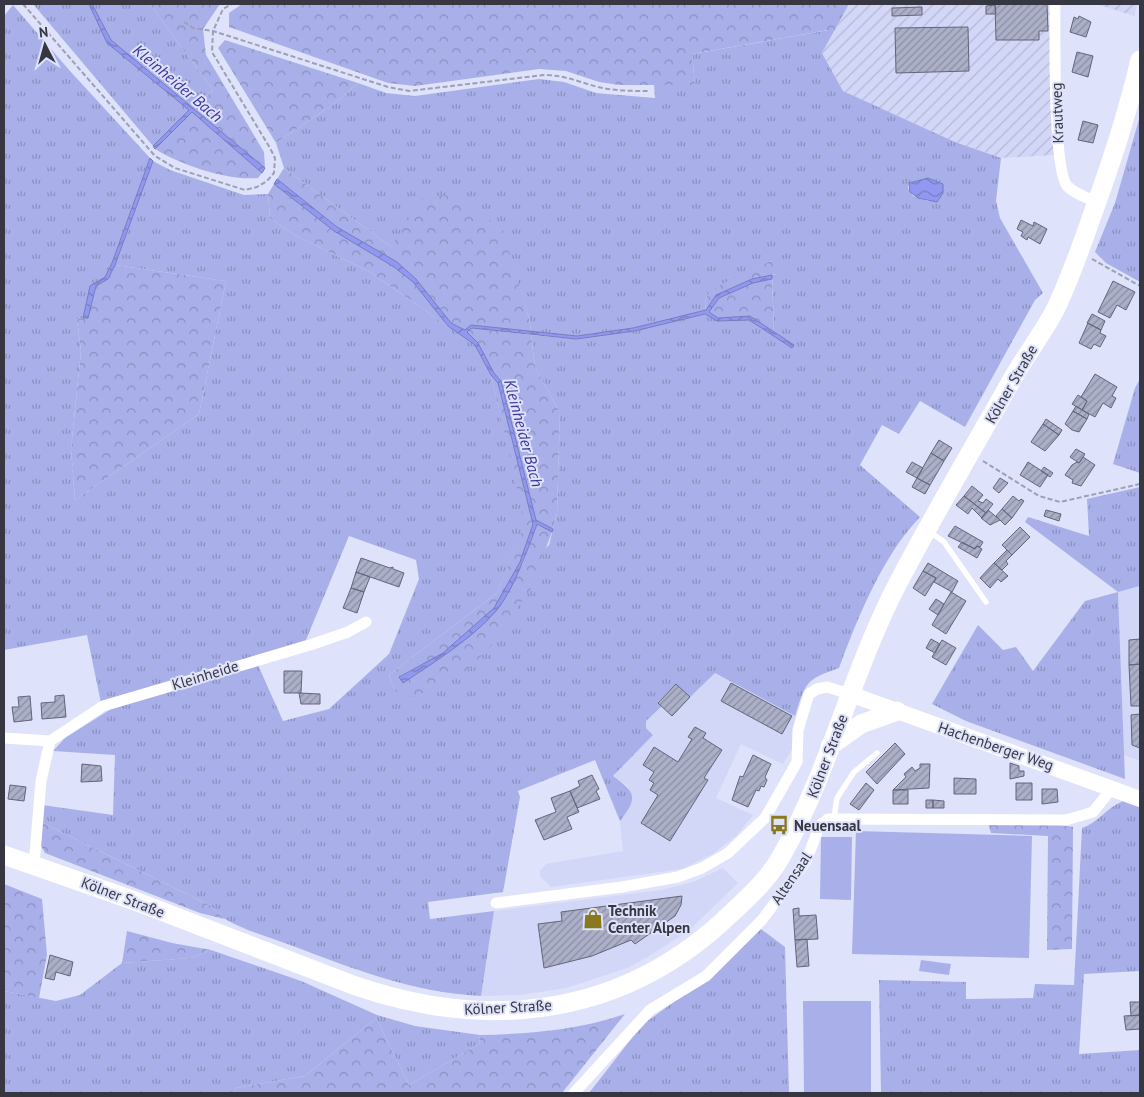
<svg xmlns="http://www.w3.org/2000/svg" width="1144" height="1097" viewBox="0 0 1144 1097" font-family="'PT Sans',sans-serif">
<style>
.built{fill:#d2d7f7}
.industrial{fill:url(#industrial-furrows)}
.grass{fill:url(#grass-tufts);fill-rule:evenodd}
.forest{fill:url(#forest-crowns)}
.park{fill:#a9b0e9}
.water{fill:url(#water-waves);stroke:#767bbc}
.building{fill:url(#building-hatch);stroke:#62657b}
.lines{fill:none;stroke-linecap:round;stroke-linejoin:round}
.path{stroke:#9da0b3;stroke-width:2;stroke-dasharray:5 2.5;stroke-linecap:butt}
.lane{stroke:#fff;stroke-width:5.5}
.street{stroke:#fff;stroke-width:11}
.secondary{stroke:#fff;stroke-width:16}
.primary{stroke:#fff;stroke-width:19}
.labels{text-anchor:middle;dominant-baseline:central;stroke-width:4;stroke-linejoin:round;paint-order:stroke}
.street-label{font-size:15px;fill:#363741;stroke:#dee2fb}
.poi-label{font-size:15px;font-weight:bold;fill:#363741;stroke:#dee2fb;text-anchor:start}
.water-label{font-size:16px;font-style:italic;fill:#3c369c;stroke:#dee2fb}
</style>
<defs>
<pattern id="industrial-furrows" width="10" height="10" patternUnits="userSpaceOnUse" patternTransform="scale(1.25)"><rect width="10" height="10" fill="#d2d7f7"/><path d="M-1 1l2-2M0 10L10 0M9 11l2-2" fill="none" stroke="#b5b9d5"/></pattern>
<pattern id="grass-tufts" width="24" height="20" patternUnits="userSpaceOnUse" patternTransform="scale(1.25)"><rect width="24" height="20" fill="#a9b0e9"/><path d="M3 7l-1-3M5 7V3M7 7l1-3M15 17l-1-3M17 17v-4M19 17l1-3" fill="none" stroke="#8a90be"/></pattern>
<pattern id="forest-crowns" width="20" height="18" patternUnits="userSpaceOnUse" patternTransform="scale(1.25)"><rect width="20" height="18" fill="#a9b0e9"/><path d="M2 6a3 3 0 1 1 6 0M12 15a3 3 0 1 1 6 0" fill="none" stroke="#8a90be"/></pattern>
<pattern id="water-waves" width="16" height="10" patternUnits="userSpaceOnUse" patternTransform="scale(1.25)"><rect width="16" height="10" fill="#9198f1"/><path d="M0 5q4-4 8 0t8 0" fill="none" stroke="#777dc5"/></pattern>
<pattern id="building-hatch" width="6" height="6" patternUnits="userSpaceOnUse" patternTransform="scale(1.25)"><rect width="6" height="6" fill="#abafc7"/><path d="M-1 1l2-2M0 6l6-6M5 7l2-2" fill="none" stroke="#8c8fa3"/></pattern>
</defs>
<rect width="100%" height="100%" fill="#dee2fb"/>
<path class="built" d="M1140 586V761L1124 755 1118 592Z
M715 673 795 716 792 749 783 764 741 744 716 798 753 815 737 835 714 853 682 869 551 887 540 876V871L546 864 623 851 620 821 627 812 628 786 613 776 653 735 646 728V721L662 706 658 703 676 684Z
M723 868 738 883 688 931 646 958 627 968 566 988 521 995 481 996 494 911 661 890 693 882Z"/>
<path class="industrial" d="M849 4H1050L1054 155 1001 158 955 142 843 91 822 53Z
M1096 4H1138L1134 16Z"/>
<path class="grass" d="M33 4H89L107 43 189 110 153 146Z
M92 4H150L213 90 194 109 111 40Z
M13 5 70 71 150 158 112 263 105 277 90 286 83 318 77 319 81 351 71 449 75 500 199 414 226 281 115 265 153 161 170 170 244 195 268 194 270 218 294 235 368 271 475 345 491 375 526 524 497 593 389 675 395 691 549 545 557 513 560 413 535 367 531 335 576 339 635 331 706 314 717 321 749 320 792 348 794 345 774 332 772 275 776 274 771 261C761 265 714 288 708 295 704 300 705 305 706 310L633 328 577 336 531 331 529 318 501 227 391 247 284 168 276 143 335 103 358 83 386 93 415 96 539 79 564 82 596 93 655 98 654 85H695L692 54 829 30 822 53 843 91 955 142 1001 158 996 201 1000 218 1043 293 1035 300 965 427 920 401 899 434 882 425 860 465 920 517C883 555 857 619 839 668 804 680 806 683 795 716L715 673 690 697 676 684 658 702 662 706 646 721V728L653 735 613 776C635 792 639 797 620 821L595 760 518 791 520 797 503 892 428 902 430 919 494 911 481 996C411 992 357 970 293 946 272 938 243 930 225 919 220 916 215 910 211 906L41 822 42 805 113 815 115 755 53 751 65 738 111 709 258 665 283 721 329 709 389 654 419 579 416 560 349 536 306 640 101 703 87 635 4 650V16ZM928 178 943 184 928 201 913 196 908 188 909 183Z
M1140 116V282L1106 263 1095 252 1115 203Z
M1140 379V473L1113 464 1135 388Z
M1140 487V586L1118 592 1125 779 966 721 932 704 978 625 1003 650 1016 647 1033 671 1085 601 1118 592 1025 522 1028 517 1089 536 1087 499Z
M1123 801 1140 806V971L1084 974 1079 1054 1140 1050V1093H881L879 980 966 982V999L1033 998 1035 984 1074 985 1082 828C1099 822 1106 808 1123 801Z
M761 929 785 947 789 1093H589L642 1025 721 968Z
M211 950 301 981 377 1015 415 1026 480 1035 479 1044 409 1085 376 1018 305 1076 236 1088 234 1093H4V991L56 1001 80 995 122 963 191 958Z"/>
<path class="forest" d="M150 4H220L203 29 206 55 264 152 265 168 194 109 213 90Z
M242 4H849L822 53 828 30 692 54 695 85H619L599 82 566 71 539 69 415 86 388 83 229 27V13Z
M225 40 358 83 335 103 276 143 218 48Z
M192 112 262 173 258 178C228 181 181 165 155 149Z
M284 168 391 247 422 198 447 195 502 227 529 318 531 331 471 325 465 330 451 323 416 279 397 263 337 227 277 179Z
M274 184 334 231 394 267 413 282 448 326 475 345 368 271 294 235 270 218 268 194Z
M771 261H785L776 274 752 279 716 295 706 310C705 305 704 300 708 295 713 286 760 265 771 261Z
M115 265 226 281 199 414 75 500 71 449 81 351 77 319 88 317 96 286 108 279Z
M772 279 774 332 750 316 718 318 709 312 719 298 753 283Z
M472 328 531 335 535 367 560 413 557 513 553 529 536 520 501 381C487 366 481 347 467 332Z
M491 375 498 382 533 524 520 562 494 608 443 653 400 676 402 682 445 656 497 610 523 563 537 524 552 532 531 588 495 642 465 672 427 692 411 697 395 691 389 675 497 593 525 524Z
M41 822 211 906 224 919 200 913 45 853 39 842Z
M988 823 1060 825 1073 827 1072 949 1047 950 1048 836 991 833Z
M4 884 42 899 47 955 39 998 4 991Z
M127 931 172 943 211 950 191 958 122 963Z
M625 1014 562 1093H234L236 1088 305 1076 376 1018 409 1085 479 1044 480 1035C530 1034 578 1030 625 1014Z"/>
<path class="park" d="M856 831 1032 836 1029 958 852 954Z
M821 837H852L851 900 820 899Z
M921 960 951 964 949 975 919 971Z
M803 1001H871V1093H804Z"/>
<path class="water" d="M89 4H92L111 40 265 168 262 173 192 112 155 149 153 146 189 110 107 43Z
M150 158 153 161 115 265 108 279 96 286 88 318H83L90 286 105 277 112 263Z
M928 178 943 184V193L937 202 918 198 910 192 909 183Z
M277 179 337 227 397 262 416 279 451 323 465 330 471 325 577 336 633 328 706 310 716 295 752 279 772 275V279L753 283 719 298 709 312 718 318 750 316 794 345 792 348 749 320 717 321 705 314 635 331 576 339 472 328 467 332 478 343 494 373 501 381 536 520 553 529 552 532 537 524C528 549 513 591 496 611 473 638 433 663 403 683L399 677 443 653 494 608 520 562 533 524 498 383 491 375 475 345 448 326 413 282 394 267 334 231 274 184Z"/>
<path class="building" d="M995 4H1047L1048 31H1039V40H996Z
M995 5 996 14H986V6Z
M922 7V15L892 16V8Z
M1079 16 1091 22 1086 37 1070 32 1074 17 1078 19Z
M968 27 969 71 896 73 895 28Z
M1077 52 1093 56 1088 77 1072 72Z
M1083 121 1098 125 1093 143 1078 140Z
M1021 220 1033 226 1034 222 1047 229 1040 244 1028 237 1027 240 1021 236 1023 232 1017 229Z
M1113 281 1135 292 1126 310 1117 305 1110 318 1098 312Z
M1092 314 1105 321 1101 330 1087 323Z
M1088 323 1101 330 1100 333 1106 336 1100 347 1094 344 1091 349 1079 343Z
M1095 374 1117 387 1112 396 1116 398 1111 408 1103 403 1095 417 1082 410 1087 401 1081 397Z
M1078 395 1087 401 1082 410 1072 404Z
M1076 406 1089 414 1087 419 1073 411Z
M1073 411 1087 419 1079 432 1072 430 1065 424Z
M1046 419 1062 430 1059 435 1043 424Z
M1043 424 1059 435 1045 451 1031 442Z
M939 440 952 448 944 461 931 453Z
M1076 449 1085 454 1079 463 1070 457Z
M931 453 944 461 930 485 917 478Z
M1083 457 1095 465 1081 486 1072 483 1073 480 1065 475 1072 465 1077 462 1079 463Z
M912 462 923 468 917 478 906 472Z
M1028 462 1048 475 1040 487 1020 475Z
M1044 467 1053 473 1050 477 1041 471Z
M917 478 930 485 925 494 912 487Z
M1000 478 1008 483 999 493 993 488Z
M972 486 983 495 978 501 983 503 986 499 993 504 986 513 964 496Z
M964 496 986 513 982 518 972 508 968 514 956 505Z
M1013 496 1019 501 1021 499 1024 501 1012 518 1002 509Z
M1002 509 1012 518 1005 525 996 516Z
M988 510 1000 520 990 525 981 518Z
M1046 510 1061 514 1059 521 1044 516Z
M955 526 983 542 980 547 977 546 975 549 948 536Z
M1020 527 1030 537 1012 555 1002 545Z
M962 542 975 549 977 546 982 549 977 558 958 547Z
M1007 550 1012 555 1006 561 1008 564 1002 570 994 563Z
M361 558 390 568 393 567V569L404 573 399 587 356 572Z
M928 563 958 581 952 592 934 582 936 578 923 571Z
M994 563 1008 576 1001 582 998 579 990 588 980 578Z
M923 571 936 578 925 596 913 588Z
M356 572 370 577 364 592 351 588Z
M351 588 364 592 357 613 343 608Z
M951 592 966 601 946 634 932 625Z
M936 599 944 604 938 615 929 609Z
M931 639 940 644 935 653 926 648Z
M1140 639V664L1129 665V640Z
M942 640 956 648 946 665 932 657Z
M1140 664V706H1131L1129 665Z
M284 671H302L301 693H284Z
M731 683 792 716 782 734 721 701Z
M676 684 690 697 672 716 658 703Z
M299 693 320 694V704H301Z
M64 695 66 717 42 719 41 703 55 702V696Z
M30 696 32 720 14 722 12 707H19L18 697Z
M1140 714V748L1132 745 1131 715Z
M695 727 706 733 703 738 722 750 704 778 708 780 670 841 641 823 658 795 650 790 654 783 649 780 654 772 643 765 654 747 678 762 692 739 688 737Z
M895 743 905 754 877 784 866 772Z
M753 755 771 764 765 777 767 780 764 787 761 786 759 791 756 790 748 807 732 800 740 776 743 777Z
M1010 763 1019 766V771H1024V776L1010 779Z
M82 764 101 766 102 781 81 782Z
M920 764H930L929 788 893 790 906 777 904 774 912 767 915 771 920 768Z
M592 775 599 789 596 791 600 799 577 808 570 791 580 786 578 781Z
M954 778 976 779V794H954Z
M866 783 874 790 859 810 850 804Z
M1016 783H1032V800H1016Z
M10 785 26 787 24 801 8 799Z
M1042 789H1057L1058 802 1042 804Z
M893 790H908V804H893Z
M570 791 579 812 567 817 572 829 544 840 535 820 556 812 551 798Z
M926 800H933V808H926Z
M933 800 944 801V808H933Z
M682 896 681 905 675 916 635 944 631 940 592 956 544 968 538 924 562 921 561 912Z
M799 908V916L816 915 818 939 795 940 793 909Z
M807 939 809 966 797 967 795 940Z
M50 955 73 962 70 976 56 972 54 980 45 978Z
M1130 1002H1140V1015L1131 1016Z
M1140 1015V1029L1126 1030 1124 1016Z"/>
<g class="lines">
<path class="path" d="M23 4 155 156 175 168 245 190 257 187 267 181 274 173 275 158 270 148 212 52 213 31 223 9 232 4
M184 22 193 28 213 31 388 87 409 91 544 75C564 75 579 82 598 87 615 91 633 91 650 91
M1092 259 1140 286
M983 461 1039 496 1060 502 1140 484"/>
<path class="lane" d="M930 532 944 542 986 602
M834 818 837 798 854 772 877 753"/>
<path class="street" d="M1055 4C1055 34 1053 167 1067 186 1075 194 1087 198 1097 202
M4 738 50 741
M34 865 41 781 50 741 103 706 310 645 348 632 366 622
M496 903 622 887 678 877 702 868 728 853 765 818 797 762 798 730 809 694 817 689 827 687 850 694
M574 1093 650 1010 706 976 762 920 806 861 820 825 828 819 1066 820 1093 812 1112 788"/>
<path class="secondary" d="M850 694 1140 799"/>
<path class="primary" d="M830 746 861 724 897 711
M4 855 135 901 353 985C485 1031 617 1018 723 921 744 901 768 881 782 855 830 769 852 672 897 585 934 514 975 445 1014 376 1027 354 1042 334 1054 312 1070 280 1082 244 1094 210 1112 161 1128 111 1140 60"/>
</g>
<defs>
<symbol id="bus-bare" viewBox="-9 -9 18 18"><path d="M-5-6H5V4H4V6H2V4H-2V6H-4V4H-5ZM-3.5-4V0h7V-4ZM-3.5 1.2v1.5H-2V1.2ZM2 1.2v1.5H3.5V1.2Z" fill="#89791e" stroke="#dee2fb" stroke-width="2.5" paint-order="stroke"/></symbol>
<symbol id="shop-bare" viewBox="-9 -9 18 18"><path d="M-5-2.5h2.3a2.7 3.5 0 0 1 5.4 0H5L5.5 6h-11ZM-1.5-2.5h3a1.5 2.3 0 0 0-3 0Z" fill="#89791e" stroke="#dee2fb" stroke-width="2.5" paint-order="stroke"/></symbol>
</defs>
<g fill-rule="evenodd">
<use href="#bus-bare" x="765" y="811" width="28" height="28"/>
<use href="#shop-bare" x="579" y="905" width="28" height="28"/>
</g>
<g class="labels">
<g class="street-label">
<text transform="translate(1057 113) rotate(-92)">Krautweg</text>
<text transform="translate(1011 384) rotate(-60)">Kölner Straße</text>
<text transform="translate(205 675) rotate(-17)">Kleinheide</text>
<text transform="translate(996 746) rotate(19)">Hachenberger Weg</text>
<text transform="translate(827 756) rotate(-69)">Kölner Straße</text>
<text transform="translate(791 878) rotate(-56)">Altensaal</text>
<text transform="translate(123 897) rotate(21)">Kölner Straße</text>
<text transform="translate(508 1007) rotate(-3)">Kölner Straße</text>
</g>
<g class="poi-label">
<text x="794" y="825">Neuensaal</text>
<text x="608" y="910">Technik<tspan x="608" dy="17">Center Alpen</tspan></text>
</g>
<g class="water-label">
<text transform="translate(178 83) rotate(40)">Kleinheider Bach</text>
<text transform="translate(524 433) rotate(75)">Kleinheider Bach</text>
</g>
</g>
<rect width="1144" height="1097" fill="none" stroke="#363741" stroke-width="10"/>
<g transform="translate(45 45) rotate(354)" stroke="#dee2fb" stroke-width="4" paint-order="stroke">
<path d="M0-4L9 19L0 12L-9 19Z" fill="#363741"/>
<text y="-8" font-size="14" font-weight="bold" text-anchor="middle" fill="#363741">N</text>
</g>
</svg>
